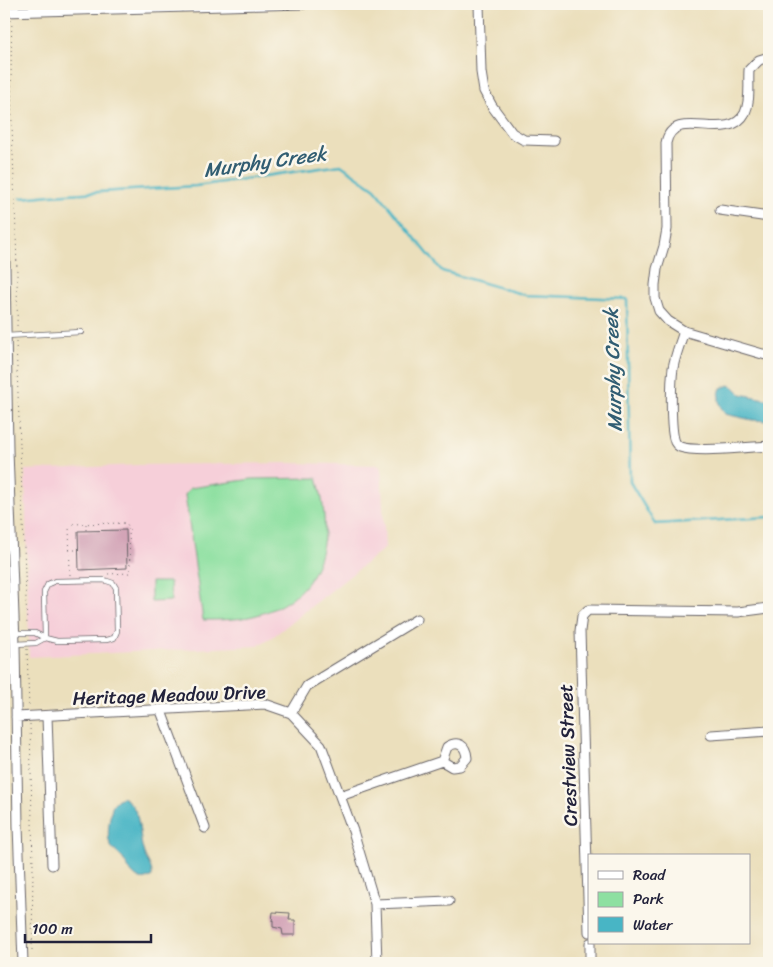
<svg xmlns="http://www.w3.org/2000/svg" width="773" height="967" viewBox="0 0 773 967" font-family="Sriracha,sans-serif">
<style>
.built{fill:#f6cfd9}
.green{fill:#8ee0a1;stroke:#58816e}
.water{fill:#48b5c5;stroke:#356c80}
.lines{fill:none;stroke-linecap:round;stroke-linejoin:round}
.stream{stroke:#48b5c5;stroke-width:2.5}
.building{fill:#d3a4b7}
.service-casing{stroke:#686468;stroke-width:6}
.minor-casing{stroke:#686468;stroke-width:11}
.path{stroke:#686468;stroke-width:1;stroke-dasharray:1 4;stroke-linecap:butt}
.service{stroke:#fff;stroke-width:4.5}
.minor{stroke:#fff;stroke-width:9}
.labels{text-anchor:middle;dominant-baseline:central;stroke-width:5;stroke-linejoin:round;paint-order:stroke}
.street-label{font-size:19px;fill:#22223b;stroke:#fbf7ec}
.water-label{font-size:20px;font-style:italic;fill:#315d72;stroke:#fbf7ec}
</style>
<rect width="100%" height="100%" fill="#fbf7ec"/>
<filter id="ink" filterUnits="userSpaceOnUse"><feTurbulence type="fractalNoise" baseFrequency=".02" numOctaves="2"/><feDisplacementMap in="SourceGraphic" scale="10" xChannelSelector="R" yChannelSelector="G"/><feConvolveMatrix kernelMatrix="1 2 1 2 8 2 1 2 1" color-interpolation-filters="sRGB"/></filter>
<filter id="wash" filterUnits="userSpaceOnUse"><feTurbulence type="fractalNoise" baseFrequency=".0096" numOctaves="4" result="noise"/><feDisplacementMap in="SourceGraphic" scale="20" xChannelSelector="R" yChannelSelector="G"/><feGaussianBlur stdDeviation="1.12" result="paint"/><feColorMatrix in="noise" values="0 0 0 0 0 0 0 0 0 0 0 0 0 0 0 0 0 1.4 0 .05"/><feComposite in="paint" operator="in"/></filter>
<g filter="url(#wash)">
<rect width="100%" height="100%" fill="#ebdfbc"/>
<path class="built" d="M291 463 381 465 385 548 274 636 257 646 29 657 25 470 138 465Z"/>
<path class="green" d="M317 478C335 539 322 599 253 616 237 620 219 620 203 620L185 495 190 488 252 479Z
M151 582H170L171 601 151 602Z"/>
<path class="water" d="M729 385 734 387 741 394 769 400V421L752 420 725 414C719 406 717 397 721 388Z
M122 797C142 806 138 833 143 850 145 859 153 867 152 876 138 887 129 869 123 859 119 854 112 850 110 844 106 837 110 812 113 805 115 801 118 799 122 797Z"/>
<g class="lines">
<path class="stream" d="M21 198 51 195 196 186 341 165 375 189 442 271 525 295 627 299 630 482 655 524 769 517"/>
</g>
<g id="blocks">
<path class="building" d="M126 530 127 568 79 570 78 531Z
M273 912 290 913 289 920H295V935H283L282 929 273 927V920L272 921Z"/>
</g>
</g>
<g filter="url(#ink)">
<use href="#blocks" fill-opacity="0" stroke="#686468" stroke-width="1"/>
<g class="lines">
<defs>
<path id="service" d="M6 336 81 332
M104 580 113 583 116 588 117 631 114 638 106 640 57 641 45 638 44 592 48 584 55 581Z
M15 633H35L45 638 36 643 15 644"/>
<path id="minor" d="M479 4 481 72 484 91 492 106 512 133 524 140 554 141
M4 12 304 4
M769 57 759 60 749 70C748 84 751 100 745 113 728 145 673 105 666 143L667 229 664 246 657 269 655 285V298L659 311 668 321 684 331 769 356
M4 204 8 450 15 644 18 826 23 963
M720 210 769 217
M684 331C680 344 675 356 673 368 671 382 670 430 675 442 676 444 678 446 680 447 697 453 750 447 769 446
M161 711 205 828
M291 713 307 686 417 619
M47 716 52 865
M16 717 265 704 291 713 321 745 353 831 375 904 377 963
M711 735 769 731
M340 796 442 761 447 747C458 740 466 745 467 758L460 766 452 767 442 761
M375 904 449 901
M589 932 580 631 582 616 588 610 738 612 769 608
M590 943V963"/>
</defs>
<use href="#service" class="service-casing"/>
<use href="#minor" class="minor-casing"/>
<path class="path" d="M12 20C8 122 19 225 17 328
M16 342 27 625
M86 524V531
M69 550H78
M70 575 69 524 126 523 129 527 130 573 107 574
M27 649 29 708
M30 724 33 867 32 950"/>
<use href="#service" class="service"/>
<use href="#minor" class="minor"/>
</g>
</g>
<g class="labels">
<g class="street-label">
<text transform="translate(169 695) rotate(-2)">Heritage Meadow Drive</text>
<text transform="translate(568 755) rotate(-92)">Crestview Street</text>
</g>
<g class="water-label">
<text transform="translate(265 162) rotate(-8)">Murphy Creek</text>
<text transform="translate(613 370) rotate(-92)">Murphy Creek</text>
</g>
</g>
<rect width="773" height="967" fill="none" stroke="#fbf7ec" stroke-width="20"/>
<rect x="588" y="854" width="162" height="90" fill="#fbf7ec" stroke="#a4a2a5"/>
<rect x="598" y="871" width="25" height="8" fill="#ffffff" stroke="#a4a2a5"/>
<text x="633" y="880" font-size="15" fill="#22223b">Road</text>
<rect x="598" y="892" width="25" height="15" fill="#8ee0a1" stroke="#a4a2a5"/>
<text x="633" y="904" font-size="15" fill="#22223b">Park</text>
<rect x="598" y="917" width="25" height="15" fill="#48b5c5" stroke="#a4a2a5"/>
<text x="633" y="930" font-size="15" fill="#22223b">Water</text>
<path d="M25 934v8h126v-8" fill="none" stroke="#22223b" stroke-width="2.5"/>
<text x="32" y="934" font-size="15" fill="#22223b" stroke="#fbf7ec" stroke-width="4" paint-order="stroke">100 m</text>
</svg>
